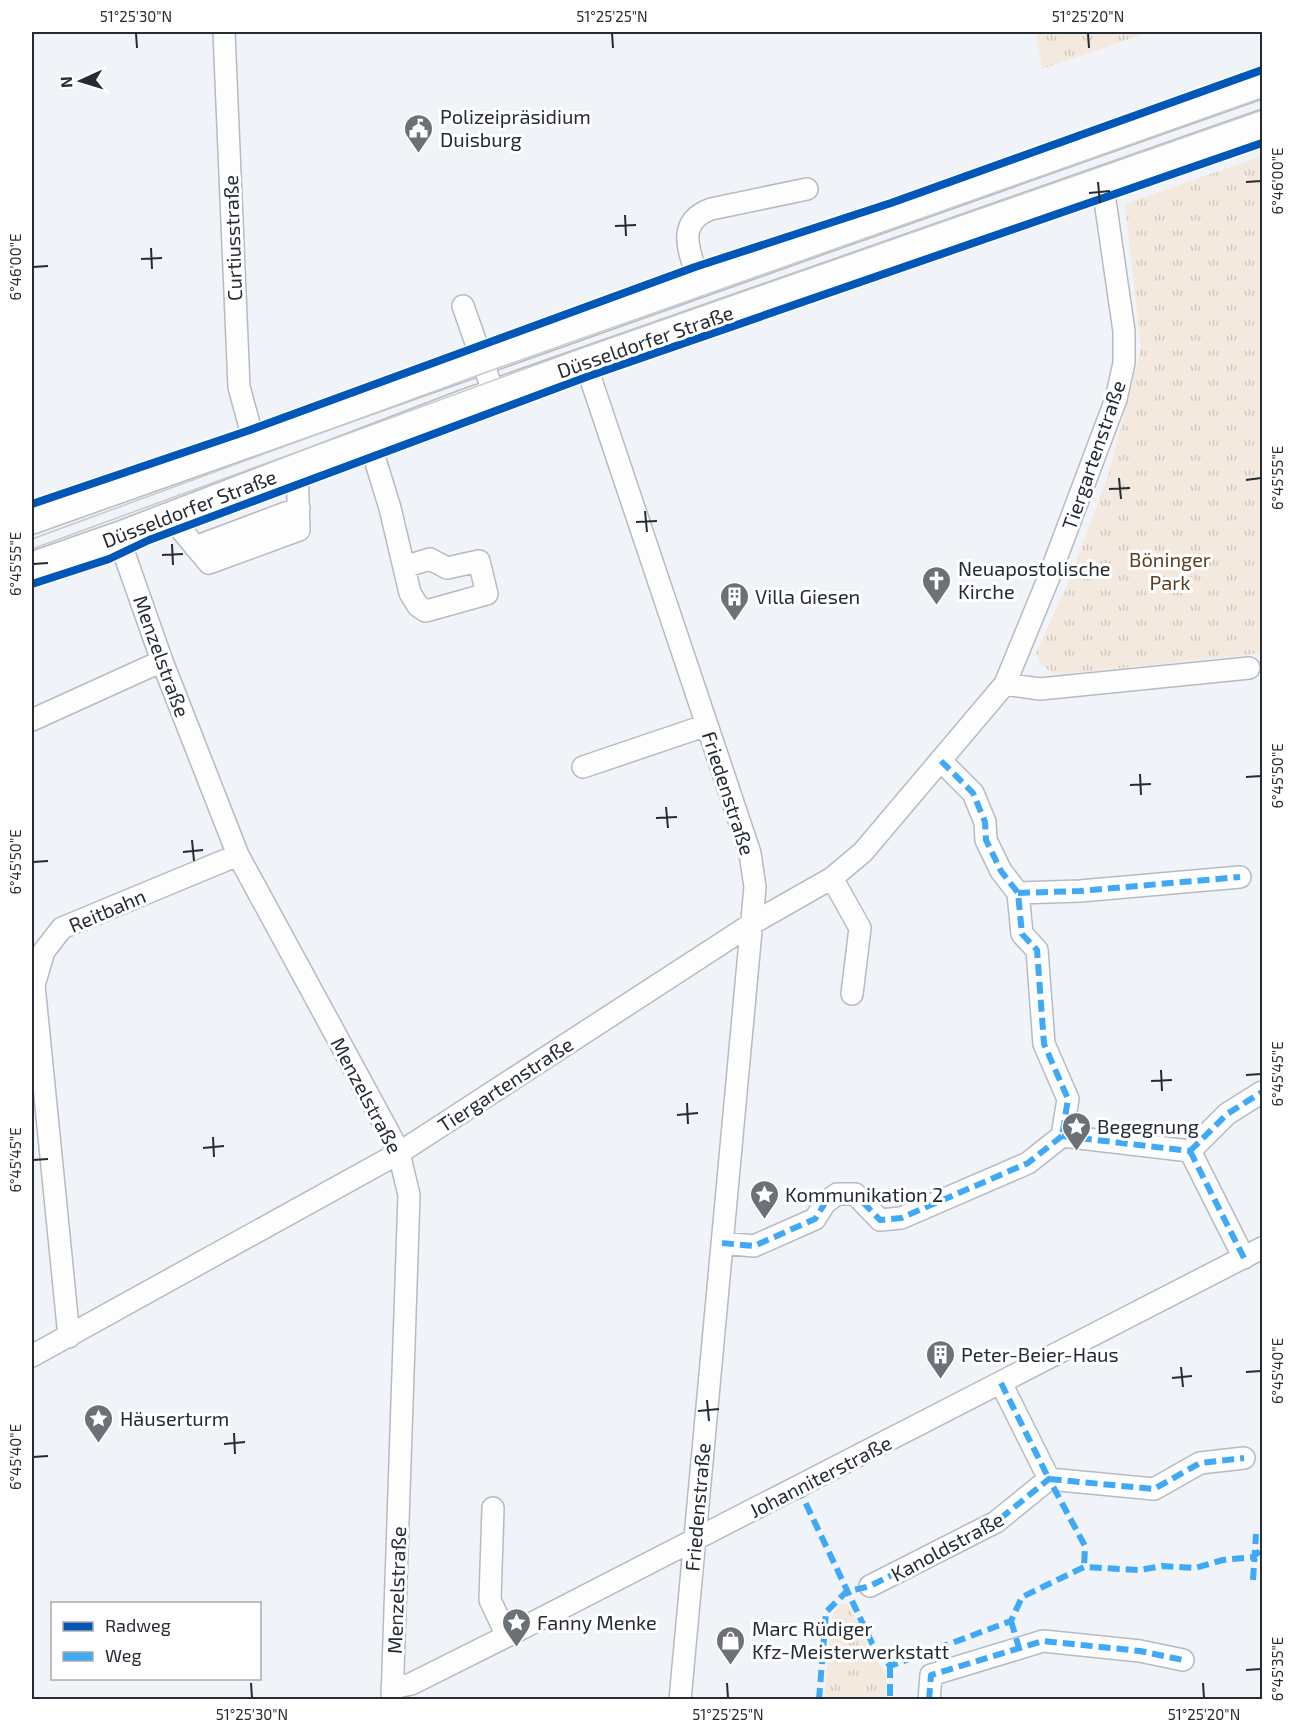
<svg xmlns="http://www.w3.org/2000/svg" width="1294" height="1731" viewBox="0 0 1294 1731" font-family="'Exo 2',sans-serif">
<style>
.grass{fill:url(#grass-tufts)}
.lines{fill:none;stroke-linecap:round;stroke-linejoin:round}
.minor-casing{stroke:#b7bac0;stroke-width:24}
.major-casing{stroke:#b7bac0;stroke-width:30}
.minor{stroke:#fdfdfe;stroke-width:21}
.major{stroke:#fdfdfe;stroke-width:27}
.tram{stroke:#c6c8c9;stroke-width:1.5}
.quiet{stroke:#3fa9f5;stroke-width:6;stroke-dasharray:12 6;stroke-linecap:butt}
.cycleway-casing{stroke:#fff;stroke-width:11}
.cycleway{stroke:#0057b8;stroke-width:8}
.ticks{fill:none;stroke:#252b32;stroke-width:2}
.labels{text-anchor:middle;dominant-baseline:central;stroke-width:6;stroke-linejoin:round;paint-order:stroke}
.poi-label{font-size:20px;fill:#252b32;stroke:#fff;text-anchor:start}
.street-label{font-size:20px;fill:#252b32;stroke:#fff}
.park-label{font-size:20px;fill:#5d4021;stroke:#fff}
.neatline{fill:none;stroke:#252b32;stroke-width:2}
.ticks-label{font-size:15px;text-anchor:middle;fill:#252b32}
</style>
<defs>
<pattern id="grass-tufts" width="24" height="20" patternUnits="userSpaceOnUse" patternTransform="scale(1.5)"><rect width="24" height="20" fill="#f4e9de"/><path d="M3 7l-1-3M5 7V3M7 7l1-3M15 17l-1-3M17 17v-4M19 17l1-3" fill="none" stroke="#d1c8bf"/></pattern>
</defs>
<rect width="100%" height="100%" fill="#f0f3f8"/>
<path class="grass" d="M1036 32H1149L1042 69Z
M1262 156V653L1056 675 1043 666 1036 653 1066 588 1109 474 1141 348 1125 204Z
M847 1603 886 1676V1699H824L833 1613 839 1605Z"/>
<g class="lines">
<defs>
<path id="minor" d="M224 32 239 387 254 442
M700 284C691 255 673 223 711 209L807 189
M463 306 494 394
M585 362 750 853 755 887 680 1700
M369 440 390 508 410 593 418 606 426 611 487 594 479 561 447 568 430 559 404 567
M169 515 209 563 299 530 297 467
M118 536 162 661 238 855 389 1133 399 1153 409 1195 392 1700
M195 547 299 508
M1005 684 1040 689 1249 668
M32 720 162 661
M941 761 973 793 985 822 986 840 1001 871 1018 893 1022 934 1037 950 1044 1044 1068 1099 1062 1136
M583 767 707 725
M832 878 860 928 852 994
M1018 893 1080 891 1240 877
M1062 1136 1190 1151
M1190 1151 1244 1258
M1190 1151 1227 1114 1262 1092
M722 1243 754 1246 815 1219 825 1203 837 1194H855L880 1220 901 1218 1028 1163 1062 1136
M69 1337 34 985 44 951 62 928 238 855
M32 1356 399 1153 753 923 832 878 863 852 1005 684 1049 577 1116 399 1124 363V331L1102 180
M1001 1383 1049 1479 1154 1489 1200 1463 1244 1458
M493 1508 490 1600 507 1636
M870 1586 996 1522 1049 1479
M392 1688 411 1684 507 1636 1262 1248
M929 1700 931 1675 1043 1641 1140 1651 1183 1660"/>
<path id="major" d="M32 520 1262 84
M32 566 118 536 463 404 1262 124"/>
</defs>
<use href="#minor" class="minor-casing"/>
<use href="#major" class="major-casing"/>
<use href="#minor" class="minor"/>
<use href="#major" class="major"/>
<path class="tram" d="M32 539 487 372 1262 98
M32 549 582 348 1262 110"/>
<path class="quiet" d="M941 761 973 793 985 822 986 840 1001 871 1018 893 1022 934 1037 950 1044 1044 1068 1099 1062 1136
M1018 893 1080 891 1240 877
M1062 1136 1190 1151
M1190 1151 1244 1258
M1190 1151 1227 1114 1262 1092
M722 1243 754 1246 815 1219 825 1203 837 1194H855L880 1220 901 1218 1028 1163 1062 1136
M1001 1383 1049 1479 1154 1489 1200 1463 1244 1458
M798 1487 872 1643 890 1666 1011 1621 1022 1597 1084 1567 1139 1570 1163 1566 1195 1568 1223 1560 1253 1557 1262 1549
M1253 1580 1256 1534
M1011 1621 1019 1648
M890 1666V1700
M819 1700 826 1612 846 1592 870 1586 996 1522 1049 1479 1085 1546 1084 1567
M929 1700 931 1675 1043 1641 1140 1651 1183 1660"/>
<defs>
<path id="cycleway" d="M32 504 250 430 695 267 891 203 1262 70
M32 584 109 559 149 540 589 376 1262 143"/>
</defs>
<use href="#cycleway" class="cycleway-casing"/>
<use href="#cycleway" class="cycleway"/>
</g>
<path class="ticks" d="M136 33 137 48M612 33 613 48M1088 33 1089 48M1098 182 1100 203M1246 182 1261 181M1089 193 1110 191M625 215 626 236M615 226 636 225M151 248 152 269M141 259 162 258M33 267 48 266M1119 478 1121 499M1246 480 1261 478M1109 489 1130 488M645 511 647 532M636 522 657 521M172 544 173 565M162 555 183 554M33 564 48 563M1140 774 1141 795M1246 777 1261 776M1130 785 1151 784M666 807 668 828M656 818 677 817M192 840 194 861M183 852 203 850M33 862 48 861M1161 1070 1162 1091M1246 1075 1261 1074M1151 1081 1172 1080M687 1103 688 1124M677 1115 698 1113M213 1137 214 1157M203 1148 224 1146M33 1160 48 1159M1181 1367 1183 1387M1246 1372 1261 1371M1172 1378 1192 1376M707 1400 709 1421M698 1411 719 1409M234 1433 235 1454M224 1444 245 1442M33 1457 48 1456M1246 1670 1261 1669M251 1683 252 1698M727 1683 728 1698M1203 1683 1204 1698"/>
<defs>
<symbol id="civic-pin" viewBox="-11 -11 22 30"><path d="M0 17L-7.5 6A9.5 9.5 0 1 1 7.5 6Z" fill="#6c7177" stroke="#fff"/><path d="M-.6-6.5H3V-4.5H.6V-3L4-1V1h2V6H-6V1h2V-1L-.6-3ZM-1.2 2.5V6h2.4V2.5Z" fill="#fff"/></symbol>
<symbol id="church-pin" viewBox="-11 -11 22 30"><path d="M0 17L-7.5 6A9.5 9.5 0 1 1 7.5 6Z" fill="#6c7177" stroke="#fff"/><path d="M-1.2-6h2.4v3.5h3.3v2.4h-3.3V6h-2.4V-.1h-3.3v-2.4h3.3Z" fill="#fff"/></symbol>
<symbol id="building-pin" viewBox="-11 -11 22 30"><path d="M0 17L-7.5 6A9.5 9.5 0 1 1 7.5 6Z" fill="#6c7177" stroke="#fff"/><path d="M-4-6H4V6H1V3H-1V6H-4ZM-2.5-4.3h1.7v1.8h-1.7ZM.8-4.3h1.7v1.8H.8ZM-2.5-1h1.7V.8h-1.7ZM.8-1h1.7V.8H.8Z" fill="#fff"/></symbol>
<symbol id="sight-pin" viewBox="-11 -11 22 30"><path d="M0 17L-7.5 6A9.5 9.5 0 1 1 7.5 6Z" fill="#6c7177" stroke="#fff"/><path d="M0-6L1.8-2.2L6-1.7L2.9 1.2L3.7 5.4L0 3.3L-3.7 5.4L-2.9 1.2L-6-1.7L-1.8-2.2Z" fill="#fff"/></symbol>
<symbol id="shop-pin" viewBox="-11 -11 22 30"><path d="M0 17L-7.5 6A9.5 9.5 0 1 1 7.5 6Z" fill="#6c7177" stroke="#fff"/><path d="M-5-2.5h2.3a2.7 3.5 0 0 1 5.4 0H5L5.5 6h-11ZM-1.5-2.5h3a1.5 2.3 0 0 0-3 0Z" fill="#fff"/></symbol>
</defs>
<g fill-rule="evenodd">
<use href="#civic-pin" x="402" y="112" width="33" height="45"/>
<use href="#church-pin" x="920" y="564" width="33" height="45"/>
<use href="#building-pin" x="718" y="580" width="33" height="45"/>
<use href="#sight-pin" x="1060" y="1110" width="33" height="45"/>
<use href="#sight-pin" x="748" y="1178" width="33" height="45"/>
<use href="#building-pin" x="924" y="1338" width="33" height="45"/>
<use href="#sight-pin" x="82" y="1402" width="33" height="45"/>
<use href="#sight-pin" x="500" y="1606" width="33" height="45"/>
<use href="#shop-pin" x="714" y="1624" width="33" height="45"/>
</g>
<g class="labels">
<g class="poi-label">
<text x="440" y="116">Polizeipräsidium<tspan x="440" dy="23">Duisburg</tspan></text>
<text x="958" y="568">Neuapostolische<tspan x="958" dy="23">Kirche</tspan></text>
<text x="755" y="596">Villa Giesen</text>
<text x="1097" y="1126">Begegnung</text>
<text x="785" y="1194">Kommunikation 2</text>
<text x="961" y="1354">Peter-Beier-Haus</text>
<text x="120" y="1418">Häuserturm</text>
<text x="537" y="1622">Fanny Menke</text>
<text x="752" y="1628">Marc Rüdiger<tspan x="752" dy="23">Kfz-Meisterwerkstatt</tspan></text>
</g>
<g class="street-label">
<text transform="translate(232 238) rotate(-92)">Curtiusstraße</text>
<text transform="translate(645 341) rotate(-19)">Düsseldorfer Straße</text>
<text transform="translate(1093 455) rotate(-71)">Tiergartenstraße</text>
<text transform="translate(189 508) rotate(-21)">Düsseldorfer Straße</text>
<text transform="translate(162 656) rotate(70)">Menzelstraße</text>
<text transform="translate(729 793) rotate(72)">Friedenstraße</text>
<text transform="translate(107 910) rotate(-23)">Reitbahn</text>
<text transform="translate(505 1084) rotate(-33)">Tiergartenstraße</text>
<text transform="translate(367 1095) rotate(62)">Menzelstraße</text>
<text transform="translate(820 1476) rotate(-27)">Johanniterstraße</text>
<text transform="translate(697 1507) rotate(-85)">Friedenstraße</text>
<text transform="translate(947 1546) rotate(-28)">Kanoldstraße</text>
<text transform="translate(396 1590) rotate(-88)">Menzelstraße</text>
</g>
<g class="park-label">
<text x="1170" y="559">Böninger<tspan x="1170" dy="23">Park</tspan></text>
</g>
</g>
<rect width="1294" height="1731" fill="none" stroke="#ffffff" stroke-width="66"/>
<rect x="51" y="1602" width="210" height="78" fill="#ffffff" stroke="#a8aaad" stroke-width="1.5"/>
<rect x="63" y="1622" width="30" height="9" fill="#0057b8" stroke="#a8aaad" stroke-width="1.5"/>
<text x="105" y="1632" font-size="18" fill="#252b32">Radweg</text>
<rect x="63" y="1652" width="30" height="9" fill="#3fa9f5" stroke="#a8aaad" stroke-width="1.5"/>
<text x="105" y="1662" font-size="18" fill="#252b32">Weg</text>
<g transform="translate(81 81) rotate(266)" stroke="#ffffff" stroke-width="4.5" paint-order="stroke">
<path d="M0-4.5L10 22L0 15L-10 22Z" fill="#252b32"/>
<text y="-9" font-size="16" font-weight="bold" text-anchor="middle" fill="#252b32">N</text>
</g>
<rect x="33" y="33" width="1228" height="1665" class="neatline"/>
<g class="ticks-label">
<text x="136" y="22">51°25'30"N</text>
<text x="612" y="22">51°25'25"N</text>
<text x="1088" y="22">51°25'20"N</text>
<text transform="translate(1278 181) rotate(-90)" y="5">6°46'00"E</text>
<text transform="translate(16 267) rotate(-90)" y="5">6°46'00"E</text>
<text transform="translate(1278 478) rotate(-90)" y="5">6°45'55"E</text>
<text transform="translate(16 564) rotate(-90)" y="5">6°45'55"E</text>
<text transform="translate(1278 776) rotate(-90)" y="5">6°45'50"E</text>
<text transform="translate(16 862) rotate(-90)" y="5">6°45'50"E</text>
<text transform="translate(1278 1074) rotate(-90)" y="5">6°45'45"E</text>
<text transform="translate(16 1160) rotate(-90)" y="5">6°45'45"E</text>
<text transform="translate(1278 1371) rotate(-90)" y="5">6°45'40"E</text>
<text transform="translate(16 1457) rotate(-90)" y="5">6°45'40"E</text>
<text transform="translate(1278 1669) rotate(-90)" y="5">6°45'35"E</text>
<text x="252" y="1720">51°25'30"N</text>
<text x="728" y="1720">51°25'25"N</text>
<text x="1204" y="1720">51°25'20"N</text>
</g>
</svg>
